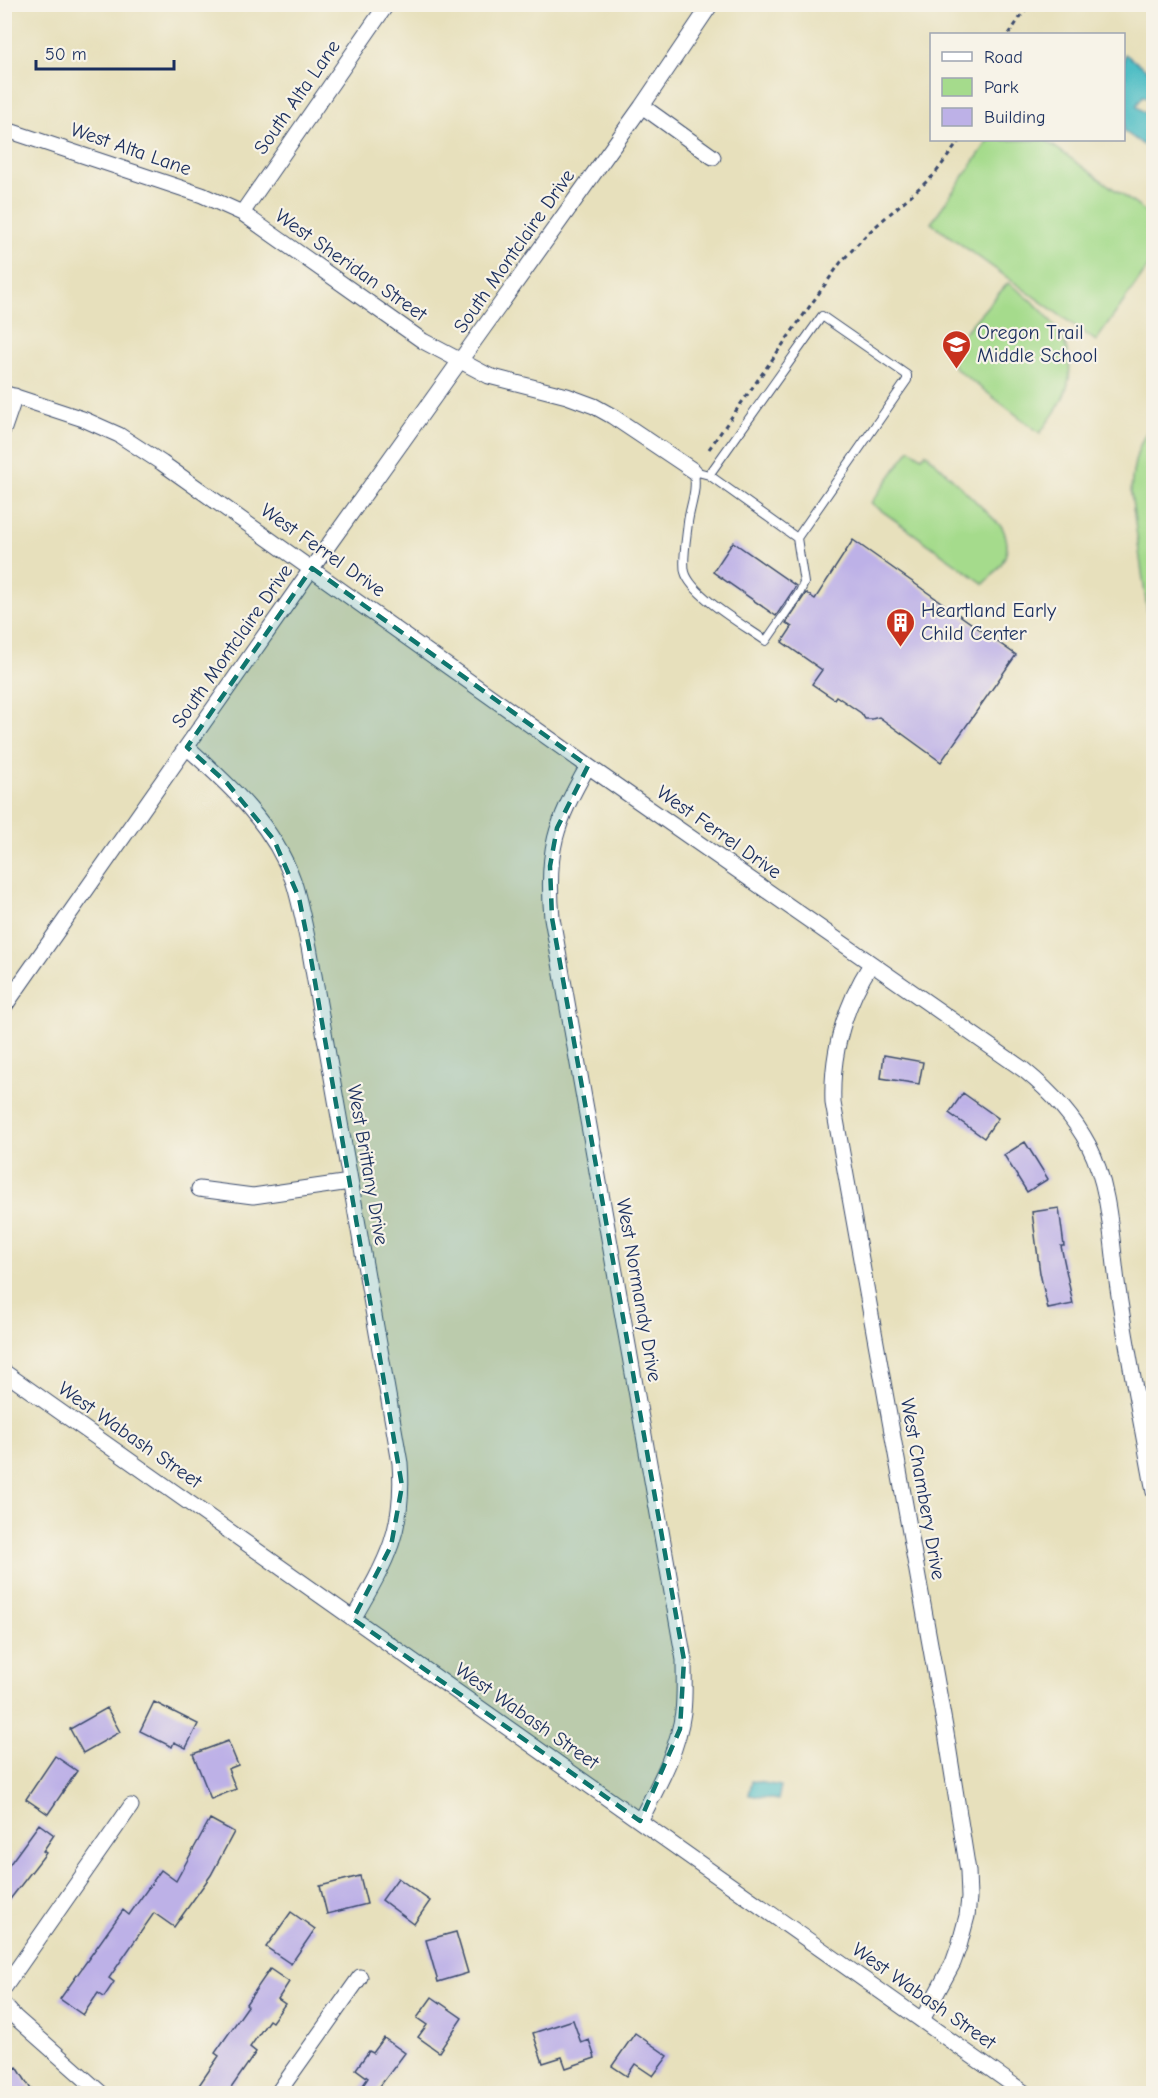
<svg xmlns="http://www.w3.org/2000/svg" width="1158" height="2098" viewBox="0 0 1158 2098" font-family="'Comic Neue',sans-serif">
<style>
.green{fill:#a5db8c;stroke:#608575;stroke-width:1.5}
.water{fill:#50bec5;stroke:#367692;stroke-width:1.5}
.building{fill:#bdb1e7}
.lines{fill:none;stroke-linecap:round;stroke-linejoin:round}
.lane-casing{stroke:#3a4a6c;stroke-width:10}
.street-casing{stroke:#3a4a6c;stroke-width:17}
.path{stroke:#3a4a6c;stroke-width:3;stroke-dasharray:4.5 4.5;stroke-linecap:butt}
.lane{stroke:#fff;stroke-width:8}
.street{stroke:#fff;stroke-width:15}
.marked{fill:#0f766e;fill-opacity:0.2;stroke:#0f766e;stroke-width:4.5;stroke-dasharray:12 8;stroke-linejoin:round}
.labels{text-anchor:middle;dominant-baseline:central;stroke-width:4.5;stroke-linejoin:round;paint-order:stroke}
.street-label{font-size:20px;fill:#1b2f5e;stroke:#f7f3e8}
.poi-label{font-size:20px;fill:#1b2f5e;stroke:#f7f3e8;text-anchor:start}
</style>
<rect width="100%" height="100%" fill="#f7f3e8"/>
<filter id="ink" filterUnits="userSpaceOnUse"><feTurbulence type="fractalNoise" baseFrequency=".0167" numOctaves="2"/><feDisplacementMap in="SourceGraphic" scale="12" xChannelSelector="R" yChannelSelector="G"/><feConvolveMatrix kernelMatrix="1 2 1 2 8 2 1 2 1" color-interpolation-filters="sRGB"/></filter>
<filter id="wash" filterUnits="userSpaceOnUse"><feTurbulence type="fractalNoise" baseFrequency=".008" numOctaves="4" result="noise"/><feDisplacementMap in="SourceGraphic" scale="24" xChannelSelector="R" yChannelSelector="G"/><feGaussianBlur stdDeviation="1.35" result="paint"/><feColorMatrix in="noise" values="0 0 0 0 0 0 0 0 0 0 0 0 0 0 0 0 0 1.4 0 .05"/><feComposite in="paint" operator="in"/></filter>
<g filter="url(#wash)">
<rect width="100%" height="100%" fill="#e7e0bc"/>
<path class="green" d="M989 140H1045L1153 217V260L1096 341 931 223Z
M1008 283C1048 310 1088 350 1061 402 1055 413 1047 423 1040 433L955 368 952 360 954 344Z
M1153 422C1154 452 1149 482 1154 512L1153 652 1131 493C1132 467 1137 443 1153 422Z
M910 449 922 457 926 453 1002 527C1015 553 1001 566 984 584L871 503Z"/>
<path class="water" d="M1125 54 1153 74V82L1148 90 1152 93 1148 99 1143 96 1136 106 1153 119V136L1146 147 1124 131V57Z
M752 1781 781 1786 778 1800 749 1795Z"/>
<g id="blocks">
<path class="building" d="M853 540 1016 655 941 762 879 717 872 719H865L861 713 836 696 834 699 812 684 822 670 782 642 792 627 786 623 806 593 815 599Z
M733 542 796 586 776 616 713 572Z
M884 1055 923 1062 919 1084 881 1078Z
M963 1093 998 1118 984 1138 949 1113Z
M1025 1142 1048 1179 1027 1192 1004 1155Z
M1059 1208 1064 1246H1061L1073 1304 1048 1309 1040 1273 1032 1212Z
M154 1702 198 1724 186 1748 174 1742 172 1747 140 1731Z
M107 1708 120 1732 83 1753 70 1729Z
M228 1741 238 1765 228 1769 236 1789 211 1799 193 1754Z
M55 1756 77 1771 48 1814 26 1799Z
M210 1819 234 1832 211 1875 174 1927 154 1913 109 1978 114 1982 104 1997 98 1993 83 2015 60 1999 123 1910 129 1915 161 1870 176 1881Z
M39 1824 54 1835 43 1851 46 1853 4 1907V1872Z
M360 1876 367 1904 327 1914 320 1886Z
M398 1878 430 1901 414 1924 382 1900Z
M291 1912 315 1929 291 1964 266 1947Z
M456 1932 468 1973 438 1982 426 1940Z
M270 1969 289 1982 278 1999 285 2004 272 2022 269 2020 250 2047 256 2052 227 2094H193L219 2056 215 2053 248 2006 246 2004Z
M432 1997 462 2018 439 2052 418 2037 427 2025 417 2018Z
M573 2020 581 2043 589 2040 595 2058 566 2068 562 2057 543 2063 533 2033Z
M635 2033 668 2056 653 2076 635 2064 627 2076 612 2066Z
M384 2038 405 2053 374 2094H357L368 2078 356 2069 369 2051 373 2053Z
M17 2067 34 2094H4V2075Z"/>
</g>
</g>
<g filter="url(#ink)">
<use href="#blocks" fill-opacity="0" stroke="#3a4a6c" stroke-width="1.5"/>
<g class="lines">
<defs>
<path id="lane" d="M709 475 822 316 907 375V380L797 538 804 583 800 592 766 641C745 626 691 595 685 572 682 561 687 534 688 522 691 502 697 493 694 471L709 475 797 538"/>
<path id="street" d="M642 106 713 157
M4 129 202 195 242 213 423 341 489 376 567 396 594 406 612 416 694 471
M242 213 387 4
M4 393 83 419 119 435 162 463 588 766 1024 1070C1051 1092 1073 1115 1089 1146 1111 1189 1111 1242 1118 1289 1128 1357 1142 1425 1154 1492
M4 428 15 396
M187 747C229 785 273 824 293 880 300 901 304 924 309 947L400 1463C405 1531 386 1562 353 1619
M588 766C555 824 546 850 552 918L684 1660C684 1677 685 1695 683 1712 678 1751 658 1786 640 1821
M871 964C844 1007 831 1052 833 1103L946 1733 968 1871 969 1898 967 1916 959 1946 953 1963 922 2020
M4 1007 312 568 642 106 711 4
M199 1189 253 1196 350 1182
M4 1372 1026 2094
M4 1988 131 1806
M4 2005 15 2017 102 2094
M277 2094 360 1977"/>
</defs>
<use href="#lane" class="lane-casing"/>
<use href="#street" class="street-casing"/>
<path class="path" d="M1009 34 1029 4
M709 449 841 262 867 234 934 175 960 140"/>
<use href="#lane" class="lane"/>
<use href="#street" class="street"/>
</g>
</g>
<path class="marked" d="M312 568 588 766 557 828 550 866 552 918 684 1660 680 1729 640 1821 353 1619 391 1546 402 1486 309 947 299 898 274 840 227 783 187 747Z"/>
<defs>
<symbol id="school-pin" viewBox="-11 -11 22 30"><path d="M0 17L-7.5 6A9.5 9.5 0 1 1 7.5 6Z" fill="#c8321e" stroke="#f7f3e8"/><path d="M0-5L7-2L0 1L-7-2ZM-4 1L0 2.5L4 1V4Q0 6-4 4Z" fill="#fff"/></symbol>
<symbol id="building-pin" viewBox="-11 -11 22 30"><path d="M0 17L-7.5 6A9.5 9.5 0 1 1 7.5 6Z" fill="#c8321e" stroke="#f7f3e8"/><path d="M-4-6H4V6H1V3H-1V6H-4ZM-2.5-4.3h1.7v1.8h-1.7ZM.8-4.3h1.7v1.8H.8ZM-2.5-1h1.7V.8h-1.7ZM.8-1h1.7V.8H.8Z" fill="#fff"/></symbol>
</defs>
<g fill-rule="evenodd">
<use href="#school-pin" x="940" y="328" width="33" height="45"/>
<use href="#building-pin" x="884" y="606" width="33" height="45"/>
</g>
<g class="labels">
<g class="street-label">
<text transform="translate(297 97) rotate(-55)">South Alta Lane</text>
<text transform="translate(131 149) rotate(19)">West Alta Lane</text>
<text transform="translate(514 251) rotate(-55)">South Montclaire Drive</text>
<text transform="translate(351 265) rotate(35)">West Sheridan Street</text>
<text transform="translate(323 550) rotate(35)">West Ferrel Drive</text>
<text transform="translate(232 646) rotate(-55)">South Montclaire Drive</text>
<text transform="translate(719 832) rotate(35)">West Ferrel Drive</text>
<text transform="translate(368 1165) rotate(80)">West Brittany Drive</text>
<text transform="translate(639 1290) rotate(80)">West Normandy Drive</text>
<text transform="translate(130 1435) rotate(35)">West Wabash Street</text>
<text transform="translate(923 1489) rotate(80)">West Chambery Drive</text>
<text transform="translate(527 1716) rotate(35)">West Wabash Street</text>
<text transform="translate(924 1996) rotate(35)">West Wabash Street</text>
</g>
<g class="poi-label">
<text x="977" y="332">Oregon Trail<tspan x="977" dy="23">Middle School</tspan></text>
<text x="921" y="610">Heartland Early<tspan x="921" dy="23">Child Center</tspan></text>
</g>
</g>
<rect width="1158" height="2098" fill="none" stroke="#f7f3e8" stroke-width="24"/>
<rect x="930" y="33" width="195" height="108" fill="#f7f3e8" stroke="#9fa5b1" stroke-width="1.5"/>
<rect x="942" y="52" width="30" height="9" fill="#ffffff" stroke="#9fa5b1" stroke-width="1.5"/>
<text x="984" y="63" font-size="18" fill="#1b2f5e">Road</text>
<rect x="942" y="78" width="30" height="18" fill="#a5db8c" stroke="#9fa5b1" stroke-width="1.5"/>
<text x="984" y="93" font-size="18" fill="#1b2f5e">Park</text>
<rect x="942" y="108" width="30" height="18" fill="#bdb1e7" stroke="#9fa5b1" stroke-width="1.5"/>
<text x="984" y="123" font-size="18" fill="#1b2f5e">Building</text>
<path d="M36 60v9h138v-9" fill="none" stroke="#1b2f5e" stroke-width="3"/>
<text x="45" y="60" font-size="18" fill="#1b2f5e" stroke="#f7f3e8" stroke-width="4.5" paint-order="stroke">50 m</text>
</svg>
